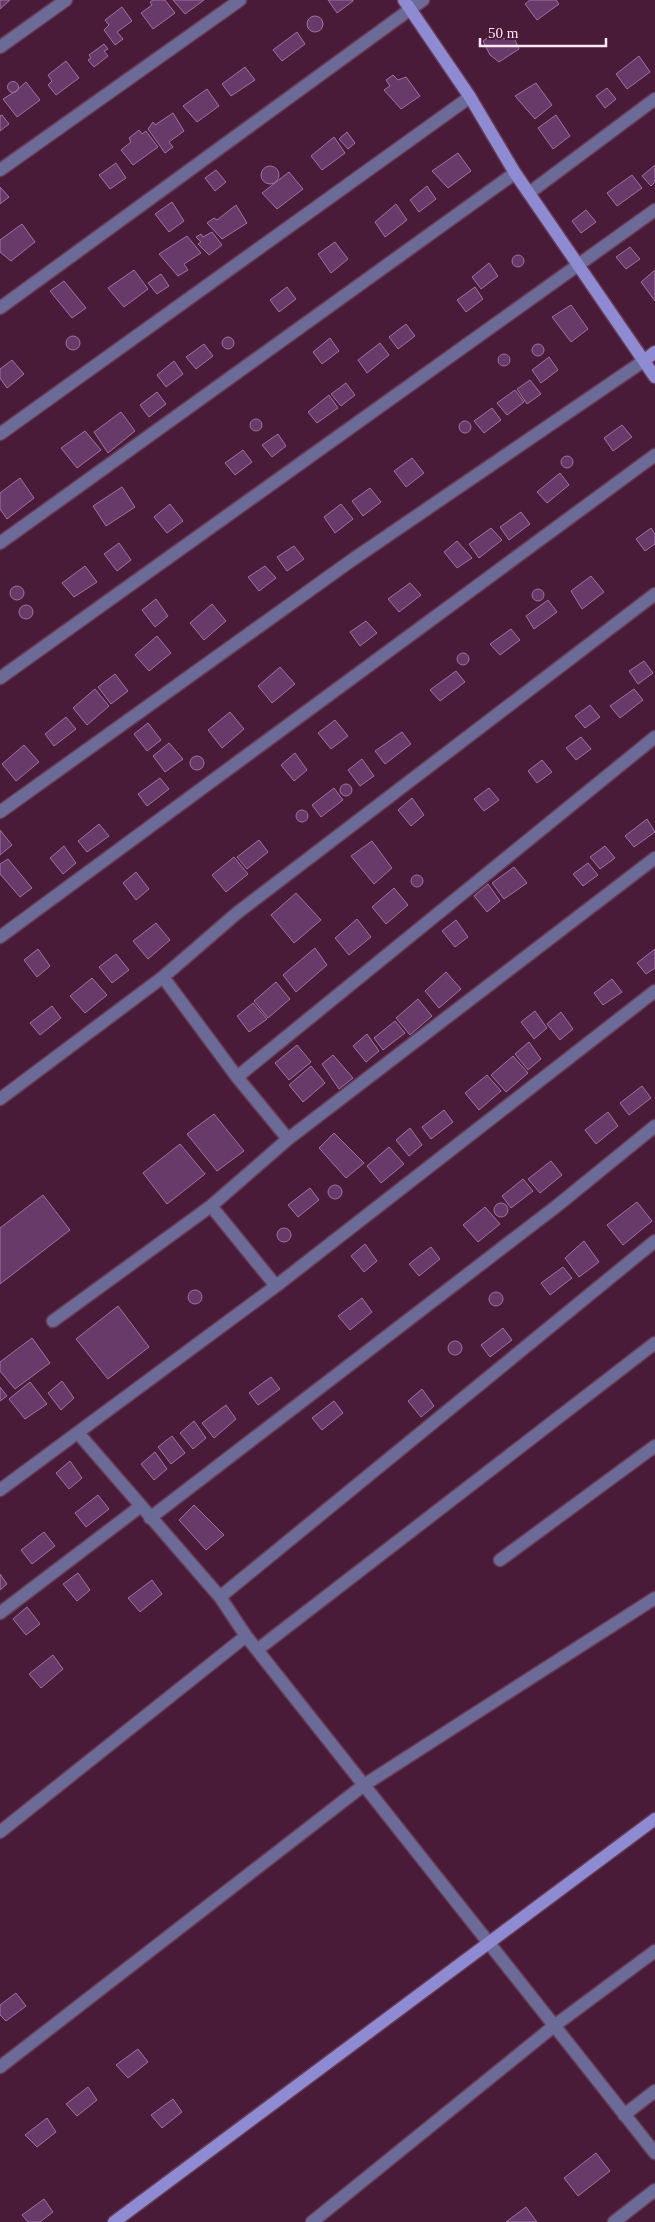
<svg xmlns="http://www.w3.org/2000/svg" width="655" height="2222" viewBox="0 0 655 2222" font-family="Georgia,serif">
<style>
.building{fill:#673a69;stroke:#9e739f}
.lines{fill:none;stroke-linecap:round;stroke-linejoin:round}
.street-casing{stroke:#673b56;stroke-width:15}
.secondary-casing{stroke:#673b56;stroke-width:15}
.street{stroke:#6c6a97;stroke-width:12}
.secondary{stroke:#8e8bd2;stroke-width:12}
</style>
<rect width="100%" height="100%" fill="#4a1b38"/>
<path class="building" d="M0 0H10L0 9Z
M153 0H165L175 13 153 29 141 13 152 5 150 2Z
M173 0H204L185 14Z
M328 0H353V1L337 13Z
M530 0H556L559 4 537 20 525 4Z
M122 7 132 21 117 32 123 39 115 45 104 30 109 25 105 20Z
M307 24a8 8 0 1 1 16 0a8 8 0 1 1-16 0Z
M297 32 305 44 282 61 273 50Z
M496 32 504 39 512 33 519 49 499 62 490 55 483 41Z
M104 44 108 49 104 51 108 56 94 67 88 60 91 58 89 55Z
M639 56 650 72 627 89 616 74Z
M66 61 79 78 56 95 48 85 52 81 48 75Z
M245 67 255 80 231 96 222 84Z
M393 75 398 80 406 77 420 96 401 109 384 90 390 86 386 80Z
M7.5 87a5.5 5.5 0 1 1 11 0a5.5 5.5 0 1 1-11 0Z
M26 82 40 100 17 117 3 99 16 91Z
M536 83 552 105 535 119 515 96Z
M607 88 616 99 605 108 596 96Z
M207 89 219 106 197 122 183 106Z
M173 113 184 131 169 142 173 147 165 153 148 129 153 122 155 125Z
M2 115 9 124 0 131V116Z
M556 115 570 136 553 149 538 128Z
M139 130 142 134 146 131 158 147 133 165 121 150 131 142 129 138Z
M347 132 355 143 348 149 339 139Z
M334 137 345 153 322 170 311 156Z
M458 153 471 171 448 188 432 171Z
M116 163 126 178 110 189 99 175Z
M655 165V182L651 186 642 176Z
M261 175a9 9 0 1 1 18 0a9 9 0 1 1-18 0Z
M216 170 226 182 215 191 205 178Z
M289 172 303 189 277 209 262 193Z
M632 175 642 188 617 206 607 193Z
M427 186 436 199 419 212 410 200Z
M0 187 9 197 0 204Z
M172 202 184 221 169 232 155 214Z
M396 204 407 220 385 237 375 222Z
M236 205 247 223 222 239 207 223 214 218 217 220Z
M586 210 596 222 581 233 572 221Z
M22 224 35 242 11 261 0 252V240Z
M212 232 222 245 209 255 198 244 201 242 196 237 201 234 203 237Z
M187 236 201 253 184 264 188 270 178 276 159 254Z
M335 242 348 259 331 273 318 254Z
M630 247 640 259 626 269 616 257Z
M512 261a6 6 0 1 1 12 0a6 6 0 1 1-12 0Z
M489 263 498 276 481 289 472 277Z
M134 270 148 289 124 307 108 288Z
M655 270V301L641 282Z
M161 274 169 286 157 294 148 283Z
M64 281 86 308 72 318 50 291Z
M287 287 296 299 279 312 270 300Z
M475 287 483 299 466 312 457 300Z
M571 305 588 329 571 342 552 317Z
M406 324 415 336 398 349 389 337Z
M66 343a7 7 0 1 1 14 0a7 7 0 1 1-14 0Z
M222 343a6 6 0 1 1 12 0a6 6 0 1 1-12 0Z
M330 338 339 351 322 364 313 352Z
M380 343 389 355 367 373 358 360Z
M204 344 213 356 196 369 186 357Z
M532 350a6 6 0 1 1 12 0a6 6 0 1 1-12 0Z
M498 360a6 6 0 1 1 12 0a6 6 0 1 1-12 0Z
M549 357 558 370 541 383 532 370Z
M12 360 24 374 7 388 0 378V369Z
M174 361 183 374 166 387 157 375Z
M530 380 541 394 527 404 517 389Z
M346 383 355 395 341 406 331 394Z
M515 390 524 402 507 415 497 403Z
M157 392 166 404 149 417 140 405Z
M329 395 338 408 317 423 308 412Z
M492 408 501 420 484 433 474 421Z
M121 412 135 431 108 453 94 432Z
M250 425a6 6 0 1 1 12 0a6 6 0 1 1-12 0Z
M459 427a6 6 0 1 1 12 0a6 6 0 1 1-12 0Z
M622 425 632 437 613 451 604 438Z
M85 431 101 450 77 468 61 448Z
M278 434 286 446 272 457 262 445Z
M243 450 252 462 235 475 225 463Z
M561 462a6 6 0 1 1 12 0a6 6 0 1 1-12 0Z
M412 458 424 473 406 487 394 471Z
M560 473 569 485 547 503 537 492Z
M20 478 34 498 7 519 0 509V493Z
M122 487 135 507 106 526 93 506Z
M370 488 381 502 363 516 352 501Z
M170 504 183 521 167 533 154 517Z
M341 504 353 519 335 533 324 517Z
M521 512 530 524 509 540 500 527Z
M491 528 502 540 479 558 469 544Z
M651 528 655 534V544L645 551 636 539Z
M457 541 472 558 457 568 444 552Z
M119 543 131 560 117 571 104 554Z
M294 546 304 559 287 571 277 557Z
M85 566 97 582 74 597 62 583Z
M265 566 276 578 259 591 248 577Z
M591 576 604 592 582 609 571 591Z
M410 583 421 595 399 612 388 599Z
M10 593a7 7 0 1 1 14 0a7 7 0 1 1-14 0Z
M532 595a6 6 0 1 1 12 0a6 6 0 1 1-12 0Z
M156 599 168 616 155 627 142 610Z
M548 600 557 612 534 629 526 616Z
M212 604 226 621 204 640 190 623Z
M19 612a7 7 0 1 1 14 0a7 7 0 1 1-14 0Z
M366 621 377 633 360 646 350 632Z
M511 629 520 640 500 655 490 644Z
M157 636 171 653 149 671 135 655Z
M457 659a6 6 0 1 1 12 0a6 6 0 1 1-12 0Z
M644 661 653 673 638 684 629 671Z
M280 667 295 684 272 703 258 686Z
M456 671 465 682 440 701 430 690Z
M115 674 128 691 111 704 98 687Z
M95 689 109 706 87 725 73 708Z
M634 689 643 700 620 718 610 706Z
M590 705 600 717 585 728 575 716Z
M230 712 244 729 222 748 208 730Z
M66 717 76 729 54 746 45 734Z
M335 720 348 736 331 749 318 733Z
M148 723 161 740 147 751 134 734Z
M402 732 411 744 385 764 375 751Z
M581 737 591 749 576 760 566 748Z
M169 743 183 759 165 772 153 756Z
M24 745 39 762 16 781 2 764Z
M295 753 307 770 294 781 281 765Z
M190 763a7 7 0 1 1 14 0a7 7 0 1 1-14 0Z
M362 759 374 776 360 786 348 770Z
M542 760 552 772 537 783 528 771Z
M160 778 169 789 147 806 138 794Z
M340 790a6 6 0 1 1 12 0a6 6 0 1 1-12 0Z
M334 788 343 800 321 817 312 805Z
M489 788 499 800 484 811 474 799Z
M412 798 424 815 411 826 398 810Z
M296 816a6 6 0 1 1 12 0a6 6 0 1 1-12 0Z
M647 819 655 832 634 847 625 836Z
M99 824 109 836 87 852 78 841Z
M0 830 12 845 0 855Z
M259 840 268 852 247 869 237 857Z
M372 841 392 868 374 884 351 856Z
M64 846 76 863 63 874 50 858Z
M605 846 615 858 600 869 590 857Z
M234 857 248 874 226 892 212 875Z
M8 859 32 888 20 897 0 874V864Z
M588 863 598 875 583 886 573 874Z
M514 867 527 883 504 899 492 883Z
M136 872 149 889 136 900 123 883Z
M411 881a6 6 0 1 1 12 0a6 6 0 1 1-12 0Z
M488 884 500 901 487 912 474 896Z
M394 888 408 905 386 924 372 907Z
M296 893 321 920 294 943 271 915Z
M357 919 371 937 349 955 335 938Z
M456 920 468 937 455 947 442 931Z
M156 923 170 940 148 959 133 941Z
M315 948 327 965 296 992 283 975Z
M38 949 50 966 37 977 24 960Z
M655 949V968L646 974 637 963Z
M116 954 129 970 112 983 99 967Z
M446 972 461 989 439 1008 425 991Z
M92 978 107 995 85 1013 70 996Z
M612 979 622 992 603 1005 594 993Z
M276 982 290 999 268 1018 254 1001Z
M418 999 432 1016 410 1035 396 1018Z
M253 1003 267 1019 249 1032 237 1016Z
M52 1006 61 1018 40 1035 30 1023Z
M535 1011 547 1028 534 1039 521 1022Z
M561 1012 573 1029 560 1040 547 1024Z
M395 1021 405 1033 383 1050 374 1038Z
M367 1034 379 1051 366 1062 353 1046Z
M529 1042 541 1059 528 1070 515 1054Z
M297 1045 311 1062 289 1080 275 1063Z
M333 1055 353 1078 339 1089 322 1064Z
M513 1056 528 1073 506 1092 491 1075Z
M311 1066 325 1083 303 1102 289 1085Z
M487 1075 501 1091 479 1110 465 1093Z
M642 1086 651 1098 629 1115 620 1103Z
M444 1110 453 1122 431 1139 422 1127Z
M608 1112 618 1126 596 1144 585 1130Z
M214 1114 244 1151 217 1171 187 1134Z
M410 1128 422 1145 409 1156 396 1140Z
M334 1133 364 1163 346 1178 319 1148Z
M180 1144 205 1174 167 1204 143 1173Z
M389 1147 404 1164 381 1183 367 1166Z
M551 1161 562 1175 540 1193 528 1179Z
M523 1179 533 1191 511 1208 502 1196Z
M328 1192a7 7 0 1 1 14 0a7 7 0 1 1-14 0Z
M310 1188 319 1200 298 1217 288 1205Z
M43 1195 70 1230 0 1284V1228Z
M637 1202 652 1221 623 1245 607 1225Z
M494 1210a7 7 0 1 1 14 0a7 7 0 1 1-14 0Z
M485 1207 500 1224 478 1242 463 1225Z
M277 1235a7 7 0 1 1 14 0a7 7 0 1 1-14 0Z
M584 1241 599 1262 579 1277 565 1258Z
M365 1244 377 1261 364 1272 351 1256Z
M431 1247 440 1259 419 1276 409 1264Z
M563 1267 572 1278 550 1295 541 1283Z
M188 1297a7 7 0 1 1 14 0a7 7 0 1 1-14 0Z
M489 1299a7 7 0 1 1 14 0a7 7 0 1 1-14 0Z
M362 1298 372 1312 350 1330 338 1316Z
M118 1306 149 1347 108 1379 76 1339Z
M503 1328 512 1340 490 1357 481 1345Z
M32 1338 50 1363 15 1389 0 1371V1362Z
M448 1348a7 7 0 1 1 14 0a7 7 0 1 1-14 0Z
M271 1377 280 1389 258 1405 249 1393Z
M62 1381 74 1398 61 1410 48 1393Z
M30 1382 47 1404 25 1419 9 1399Z
M0 1387 7 1396 0 1401Z
M422 1389 434 1406 421 1417 408 1401Z
M334 1401 343 1413 322 1430 312 1418Z
M226 1405 236 1419 214 1438 202 1423Z
M194 1421 206 1438 193 1449 180 1433Z
M172 1436 185 1453 171 1464 158 1447Z
M155 1452 167 1469 154 1480 141 1464Z
M70 1461 82 1478 69 1489 56 1473Z
M98 1495 109 1509 86 1527 75 1513Z
M194 1505 224 1535 206 1550 179 1520Z
M44 1532 55 1546 32 1564 21 1550Z
M78 1573 90 1590 77 1601 63 1584Z
M0 1574 7 1584 0 1590Z
M152 1580 162 1594 140 1612 128 1598Z
M27 1607 40 1624 26 1635 13 1619Z
M53 1655 63 1669 41 1688 29 1674Z
M16 1993 26 2006 6 2021 0 2015V2005Z
M138 2049 148 2062 128 2078 116 2065Z
M88 2087 97 2100 77 2116 66 2104Z
M173 2099 182 2112 162 2128 151 2115Z
M47 2118 56 2132 37 2147 25 2135Z
M596 2153 610 2171 578 2196 564 2178Z
M44 2199 53 2212 40 2222H28L22 2215Z
M526 2207 537 2222H506Z"/>
<g class="lines">
<defs>
<path id="street" d="M0 47 66 0
M0 170 240 0
M529 193 655 99
M0 308 423 0
M0 434 470 97
M0 543 515 173
M0 678 655 210
M0 812 352 560 645 360
M0 937 655 455
M163 977 237 1077 288 1139
M237 1077 655 737
M0 1099 163 977 237 913 655 594
M211 1206 276 1286
M53 1321 211 1206 288 1139 655 858
M78 1433 220 1597 246 1636 655 2153
M0 1490 276 1286 655 991
M150 1518 558 1205 655 1126
M500 1560 655 1446
M220 1597 655 1241
M0 1613 141 1506
M257 1650 655 1343
M0 1832 246 1636
M0 2067 364 1785 655 1598
M624 2115 655 2091
M312 2222 554 2026 655 1951
M614 2222 655 2190"/>
<path id="secondary" d="M404 0 470 97 515 173 655 377
M645 360 655 352
M114 2222 655 1819"/>
</defs>
<use href="#street" class="street-casing"/>
<use href="#secondary" class="secondary-casing"/>
<use href="#street" class="street"/>
<use href="#secondary" class="secondary"/>
</g>
<path d="M480 38v8h126v-8" fill="none" stroke="#ffe6f3" stroke-width="2.5"/>
<text x="488" y="38" font-size="15" fill="#ffe6f3" stroke="#4a1b38" stroke-width="4" paint-order="stroke">50 m</text>
</svg>
